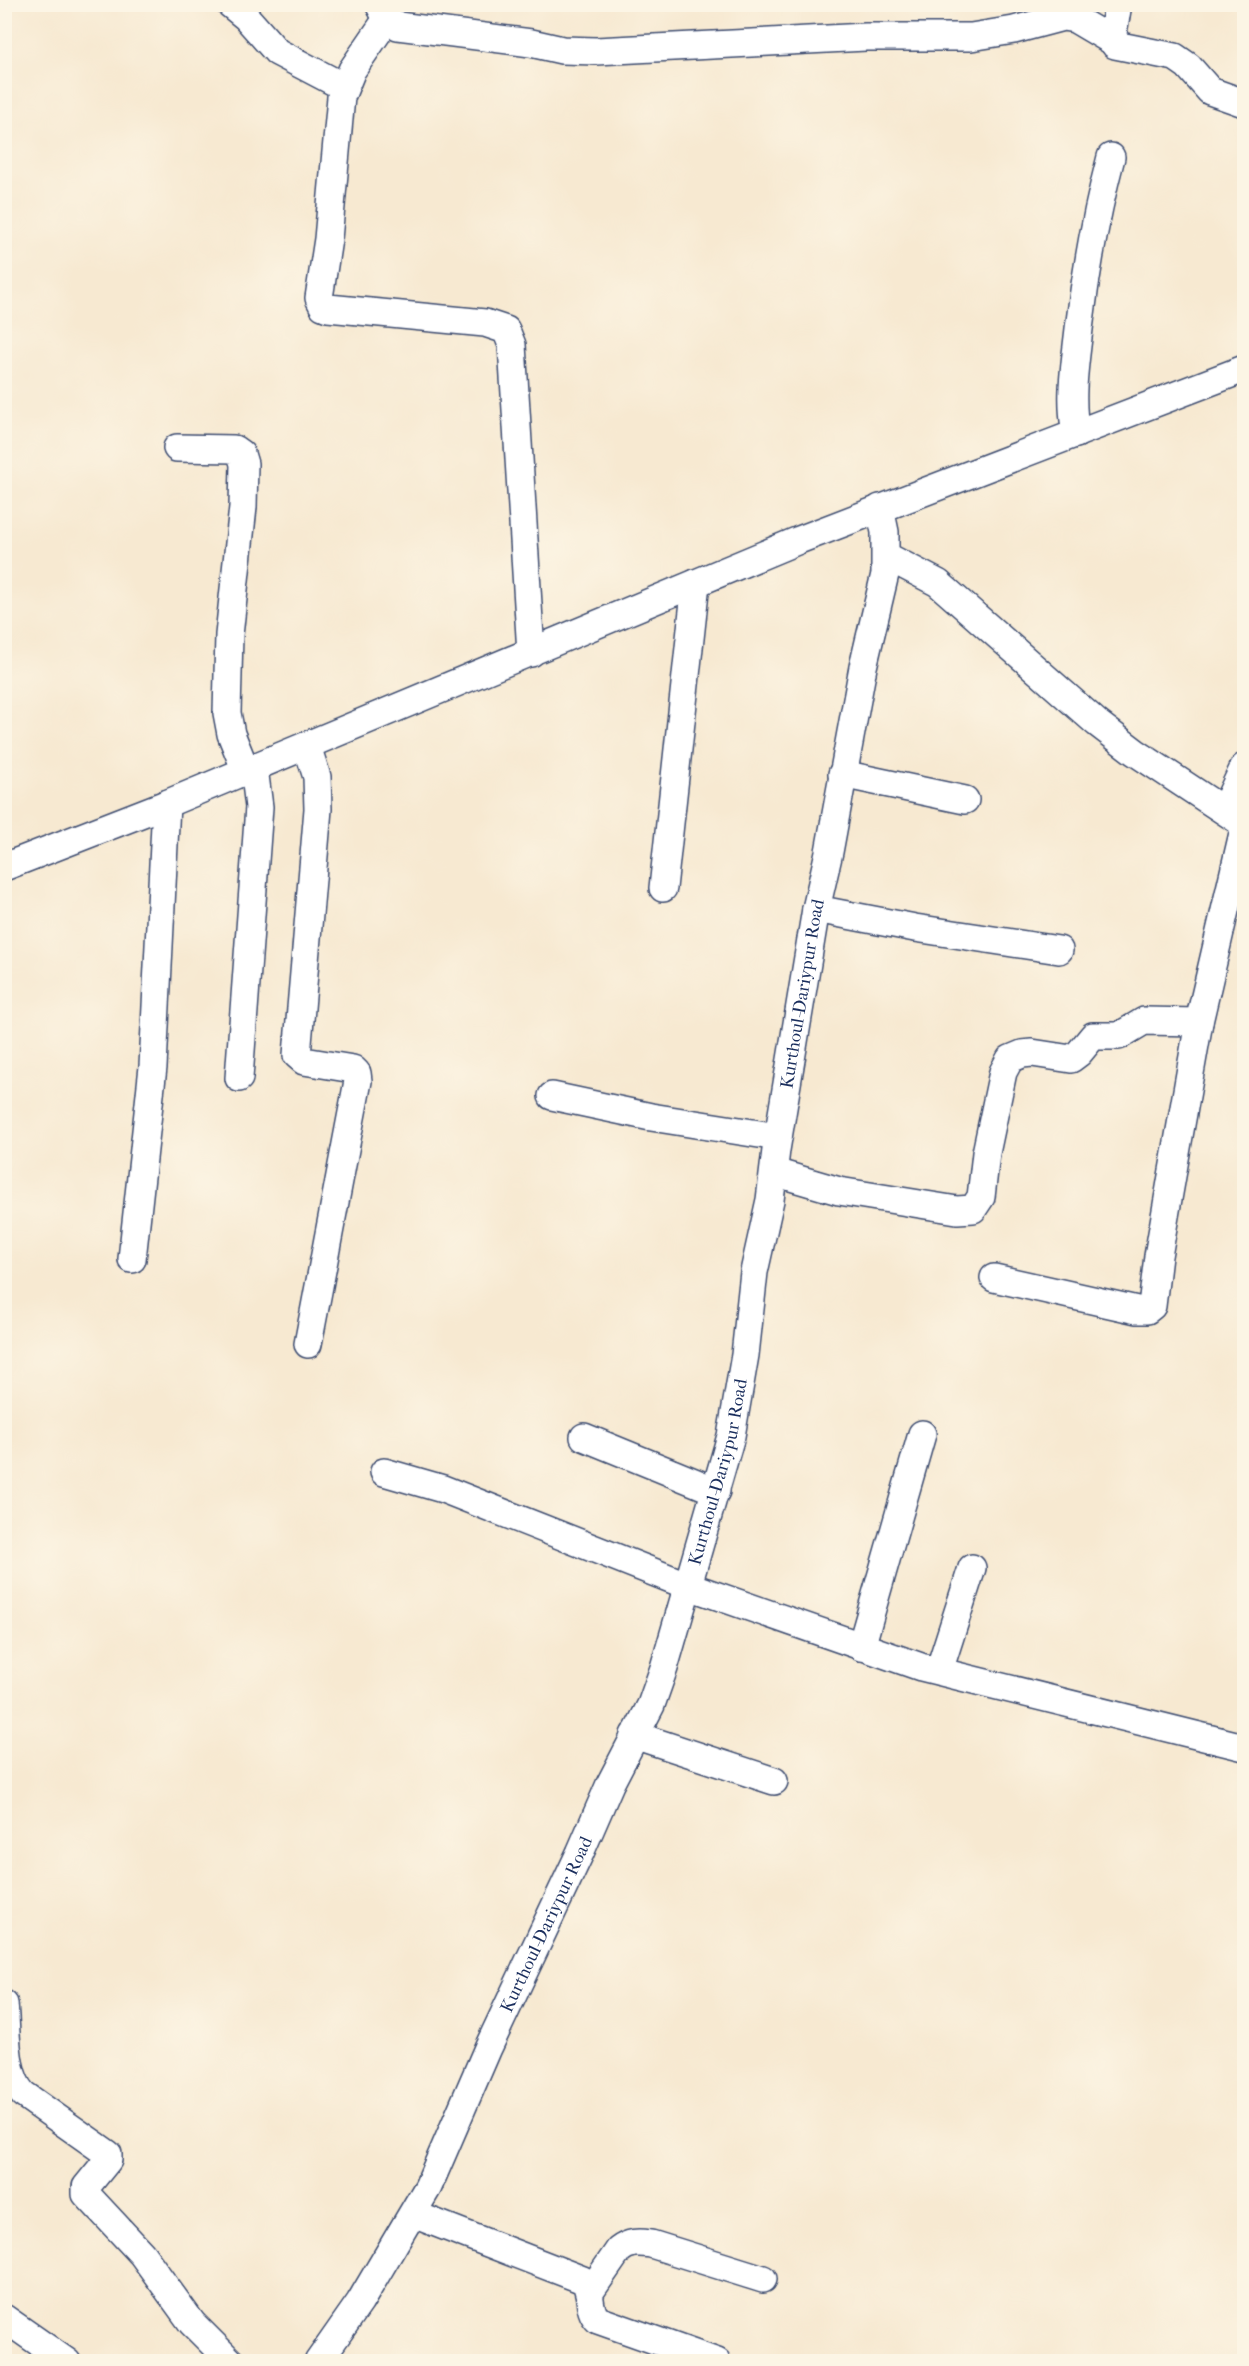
<svg xmlns="http://www.w3.org/2000/svg" width="1249" height="2366" viewBox="0 0 1249 2366" font-family="'IM FELL French Canon',serif">
<style>
.lines{fill:none;stroke-linecap:round;stroke-linejoin:round}
.minor-casing{stroke:#3c4b6f;stroke-width:30}
.minor{stroke:#fff;stroke-width:27}
.labels{text-anchor:middle;dominant-baseline:central;stroke-width:4.5;stroke-linejoin:round;paint-order:stroke}
.street-label{font-size:18px;fill:#1b2f5e;stroke:#fcf5e5}
</style>
<rect width="100%" height="100%" fill="#fcf5e5"/>
<filter id="ink" filterUnits="userSpaceOnUse"><feTurbulence type="fractalNoise" baseFrequency=".0167" numOctaves="2"/><feDisplacementMap in="SourceGraphic" scale="12" xChannelSelector="R" yChannelSelector="G"/><feConvolveMatrix kernelMatrix="1 2 1 2 8 2 1 2 1" color-interpolation-filters="sRGB"/></filter>
<filter id="wash" filterUnits="userSpaceOnUse"><feTurbulence type="fractalNoise" baseFrequency=".008" numOctaves="4" result="noise"/><feDisplacementMap in="SourceGraphic" scale="24" xChannelSelector="R" yChannelSelector="G"/><feGaussianBlur stdDeviation="1.35" result="paint"/><feColorMatrix in="noise" values="0 0 0 0 0 0 0 0 0 0 0 0 0 0 0 0 0 1.4 0 .05"/><feComposite in="paint" operator="in"/></filter>
<g filter="url(#wash)">
<rect width="100%" height="100%" fill="#f7e9d1"/>
</g>
<g filter="url(#ink)">
<g class="lines">
<defs>
<g id="minor">
<path d="M230 4 246 17 277 52 344 87"/>
<path d="M379 4 387 19 398 26 531 43 562 50 596 51 866 37H971L1014 30 1063 17 1075 19 1114 42"/>
<path d="M1118 4 1113 33 1115 45 1175 57 1188 66 1210 91 1244 103"/>
<path d="M387 19 352 70 341 97 328 239 319 298 323 306 328 308 485 323 506 330 512 345 531 653"/>
<path d="M1076 434C1069 397 1075 365 1079 329 1086 270 1096 214 1111 157"/>
<path d="M177 448 234 449 241 454 244 464 243 507 229 635 227 713 231 734 246 771"/>
<path d="M886 556 938 583 1097 723 1135 752 1244 824"/>
<path d="M307 746 317 777 318 809 297 1055 304 1061 353 1069 357 1073 358 1081 308 1344"/>
<path d="M842 774 965 800"/>
<path d="M1224 810 1244 767"/>
<path d="M4 867 166 804 799 540 1244 369"/>
<path d="M663 888 696 583"/>
<path d="M816 909 915 928 1059 950"/>
<path d="M239 1078 259 807 254 768"/>
<path d="M552 1096 651 1117 778 1137"/>
<path d="M774 1172 839 1191 957 1210 973 1209 981 1197 986 1153 1003 1072 1010 1059 1022 1054 1032 1053 1071 1059 1079 1053 1093 1036H1119L1144 1021 1199 1022"/>
<path d="M132 1259 153 1067 166 804"/>
<path d="M994 1278 1137 1310H1147L1152 1306 1158 1256 1199 1022 1244 829"/>
<path d="M584 1437 716 1491"/>
<path d="M384 1472 443 1489 686 1585 921 1667 1244 1747"/>
<path d="M861 1647 922 1434"/>
<path d="M939 1671 972 1568"/>
<path d="M634 1735 774 1781"/>
<path d="M4 2004C7 2031 4 2074 23 2094L108 2154V2160L86 2187V2194L142 2254 192 2323 231 2362"/>
<path d="M413 2214 583 2280C594 2292 586 2309 598 2320L717 2362"/>
<path d="M590 2292 619 2250C629 2242 638 2242 651 2244L763 2279"/>
<path d="M4 2318 67 2362"/>
<path id="s1" d="M318 2362 360 2302 428 2187 488 2048 580 1853 610 1784 651 1705 664 1668 731 1436 745 1355 754 1272 770 1200 776 1150 816 909 829 852 863 667 885 574V532L880 508"/>
</g>
</defs>
<use href="#minor" class="minor-casing"/>
<use href="#minor" class="minor"/>
</g>
</g>
<g class="labels">
<g class="street-label">
<text stroke="none"><textPath href="#s1" startOffset="1467">Kurthoul-Dariypur Road</textPath></text>
<text stroke="none"><textPath href="#s1" startOffset="981">Kurthoul-Dariypur Road</textPath></text>
<text stroke="none"><textPath href="#s1" startOffset="495">Kurthoul-Dariypur Road</textPath></text>
</g>
</g>
<rect width="1249" height="2366" fill="none" stroke="#fcf5e5" stroke-width="24"/>
</svg>
